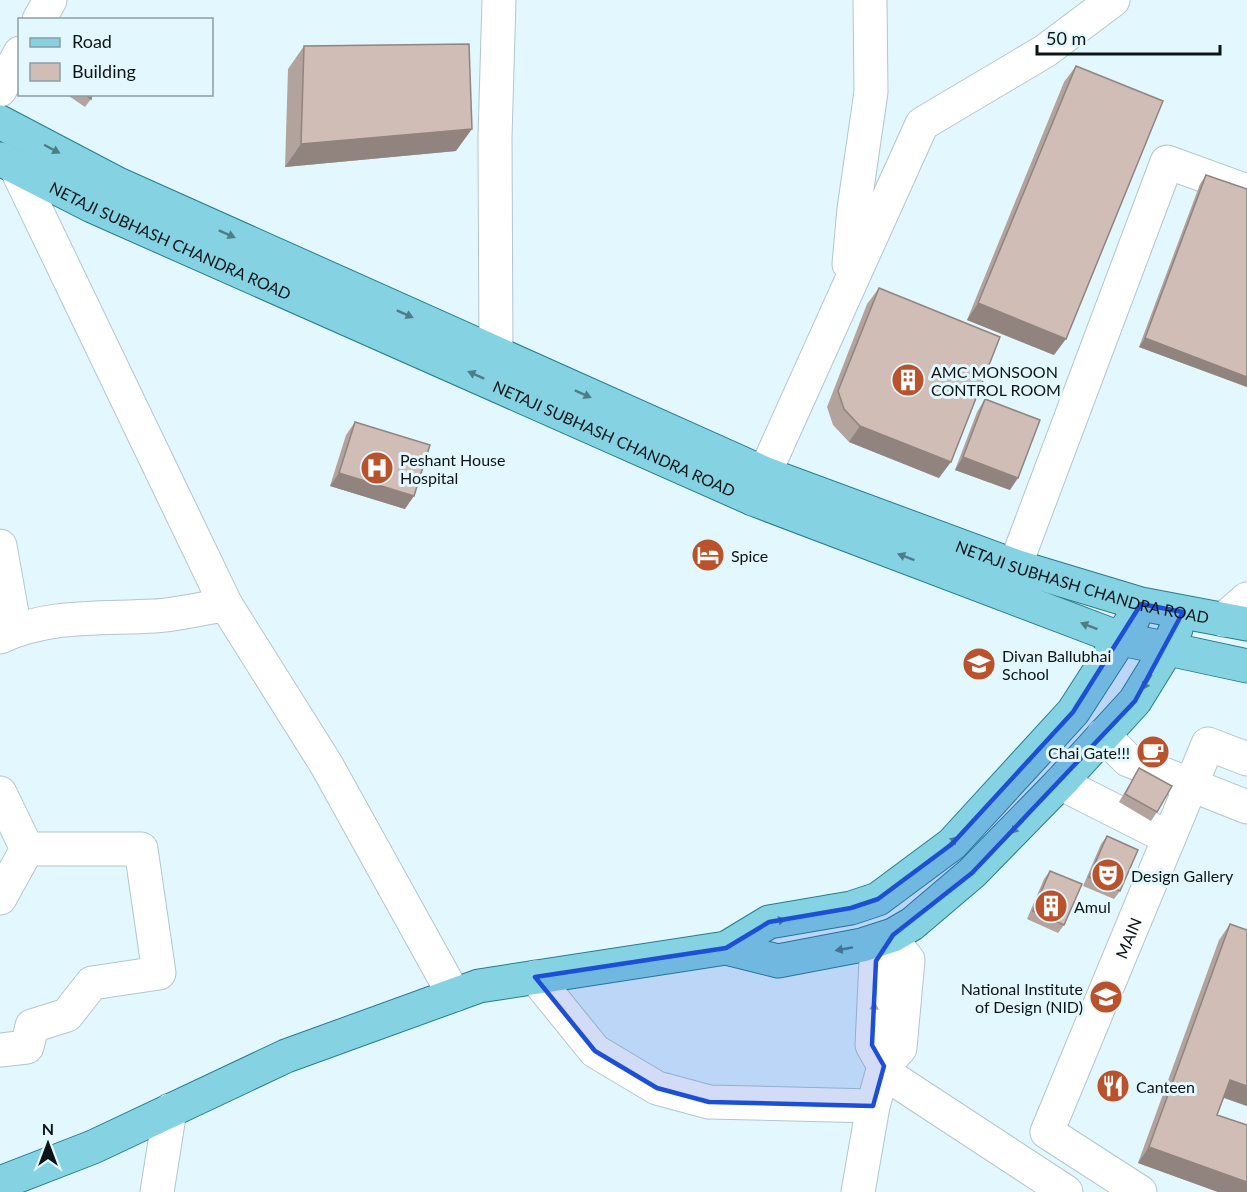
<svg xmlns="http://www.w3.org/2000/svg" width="1247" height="1192" viewBox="0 0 1247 1192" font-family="Lato,sans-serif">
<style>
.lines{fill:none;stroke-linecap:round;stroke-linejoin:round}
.minor-casing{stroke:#b2c6cc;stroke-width:35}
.major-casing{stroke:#267c90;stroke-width:35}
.minor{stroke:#fff;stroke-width:33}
.major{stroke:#85d2e3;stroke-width:33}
.wall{fill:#b2a39d}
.shaded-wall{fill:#91847f}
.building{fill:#cfbdb6;stroke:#91847f;stroke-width:1.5}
.oneway{fill:#4f7c87}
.oneway2{fill:#9ea1a2}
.marked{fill:#1d4ed8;fill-opacity:0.2;stroke:#1d4ed8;stroke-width:4.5;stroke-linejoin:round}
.labels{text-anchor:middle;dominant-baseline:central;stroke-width:6;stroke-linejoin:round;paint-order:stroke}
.street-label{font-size:16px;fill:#0d1416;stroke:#e3f8fe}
.poi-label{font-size:16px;fill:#0d1416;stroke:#e3f8fe;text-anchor:start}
</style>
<rect width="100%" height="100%" fill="#e3f8fe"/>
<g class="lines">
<defs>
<g id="minor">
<path d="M39 20 50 0"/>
<path d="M0 90 20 53"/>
<path d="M16 168 226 605"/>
<path d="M849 264 854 209 871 92 870 0"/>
<path d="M496 356 495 137 499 0"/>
<path d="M753 499 922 124 1045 51 1113 0"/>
<path d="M0 546 15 630"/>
<path d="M1015 566 1167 162 1247 191"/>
<path d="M1223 620 1247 599"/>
<path d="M0 637C50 614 100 619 154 616 178 615 202 608 226 605L326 764 454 995"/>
<path d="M1103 735 1128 760 1247 807"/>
<path d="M1060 783 1169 838"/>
<path d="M0 793 27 849 0 898"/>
<path d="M535 977 595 1051 657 1088 709 1102 873 1106"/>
<path d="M0 1050 27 1047 32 1026 67 1015 92 983 159 973 141 849H27"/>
<path d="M883 1072 1066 1192"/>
<path d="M157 1192 170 1110"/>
<path d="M858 1192 873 1106 884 1066 900 1048 908 960 893 941 876 961 872 1045 884 1066"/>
<path id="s1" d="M1140 1192 1047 1132 1208 744 1247 759"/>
</g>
<g id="major">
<path id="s2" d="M0 122 118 184 766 474 1015 566 1141 604 1247 624"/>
<path id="s3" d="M0 159 92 206 753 499 1122 639 1247 666"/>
<path d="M726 948 778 961 862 945 893 935 912 924 972 873 1060 783 1135 701 1167 649 1176 629"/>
<path d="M0 1183 93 1147 286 1056 479 986 726 948 769 922 851 908 878 899 952 844 1073 712 1133 619"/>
</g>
</defs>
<use href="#minor" class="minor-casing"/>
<use href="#major" class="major-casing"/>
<use href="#minor" class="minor"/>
<use href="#major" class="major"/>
</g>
<path class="wall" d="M304 46 456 151 285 167 288 69Z
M1076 66 1054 355 967 320 1064 82Z
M66 94H92L91 99 85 107Z
M1206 175 1247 387 1139 347 1200 184Z
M879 288 939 478 849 442 833 425 827 407 867 304Z
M985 399 1010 490 955 470 977 412Z
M355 422 405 509 330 486 346 435Z
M1139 768 1157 812 1151 821 1119 802Z
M1107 836 1120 891 1114 899 1083 886 1101 844Z
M1050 871 1064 925 1058 933 1027 919 1044 879Z
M1230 924 1247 930V1106L1224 1098 1217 1115 1247 1192H1218L1138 1163 1219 940Z"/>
<path class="shaded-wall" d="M472 129 456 151 285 167 301 144Z
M978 303 1066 339 1054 355 967 320Z
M1145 338 1247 377V387L1139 347Z
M860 426 951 462 939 478 849 442Z
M963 457 1018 478 1010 490 955 470Z
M339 473 414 496 405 509 330 486Z
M1230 1080 1247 1086V1106L1219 1096Z
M1149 1147 1247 1182V1192H1218L1138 1163Z"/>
<path class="building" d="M469 44 472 129 301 144 304 46Z
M1076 66 1163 101 1066 339 978 303Z
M85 94H92L91 99Z
M1206 175 1247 189V377L1145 338Z
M879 288 1000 337 951 462 860 426 844 409 838 391Z
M985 399 1040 420 1018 478 963 457Z
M355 422 430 445 414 496 339 473Z
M1139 768 1172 786 1157 812 1125 794Z
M1107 836 1138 850 1120 891 1089 877Z
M1050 871 1082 884 1064 925 1033 911Z
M1230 924 1247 930V1086L1230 1080 1217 1115 1247 1125V1182L1149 1147Z"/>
<defs><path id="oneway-solid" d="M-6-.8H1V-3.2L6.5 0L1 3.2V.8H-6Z" transform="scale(1.5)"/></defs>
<g class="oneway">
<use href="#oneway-solid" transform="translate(52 149) rotate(28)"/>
<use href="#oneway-solid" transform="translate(227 234) rotate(24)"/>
<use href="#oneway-solid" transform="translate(405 314) rotate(24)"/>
<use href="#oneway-solid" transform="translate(476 375) rotate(-156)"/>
<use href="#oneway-solid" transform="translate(583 394) rotate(24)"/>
<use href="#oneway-solid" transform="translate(906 557) rotate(-159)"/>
<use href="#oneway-solid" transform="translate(1089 626) rotate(-159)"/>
<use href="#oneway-solid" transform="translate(1147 682) rotate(121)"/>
<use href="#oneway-solid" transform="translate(1017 827) rotate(135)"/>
<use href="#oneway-solid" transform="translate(951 843) rotate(-43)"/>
<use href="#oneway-solid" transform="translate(777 921) rotate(-12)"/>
<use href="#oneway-solid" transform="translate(844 949) rotate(170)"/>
</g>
<use class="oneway2" href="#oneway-solid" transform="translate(874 1011) rotate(-87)"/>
<path class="marked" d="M1141 604 1183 612 1135 701 972 873 893 935 876 961 872 1045 884 1066 873 1106 709 1102 657 1088 595 1051 535 977 726 948 769 922 851 908 878 899 952 844 1073 712Z"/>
<defs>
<symbol id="building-disc" viewBox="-11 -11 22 22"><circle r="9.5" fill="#ba532b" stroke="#e3f8fe"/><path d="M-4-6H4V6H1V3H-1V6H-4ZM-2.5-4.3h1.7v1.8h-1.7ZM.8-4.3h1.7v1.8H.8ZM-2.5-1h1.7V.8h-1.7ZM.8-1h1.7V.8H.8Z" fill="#fff"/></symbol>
<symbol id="hospital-disc" viewBox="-11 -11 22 22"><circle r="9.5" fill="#ba532b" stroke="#e3f8fe"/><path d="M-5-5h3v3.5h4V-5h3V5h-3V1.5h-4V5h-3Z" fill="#fff"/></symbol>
<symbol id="hotel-disc" viewBox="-11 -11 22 22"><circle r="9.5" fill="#ba532b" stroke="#e3f8fe"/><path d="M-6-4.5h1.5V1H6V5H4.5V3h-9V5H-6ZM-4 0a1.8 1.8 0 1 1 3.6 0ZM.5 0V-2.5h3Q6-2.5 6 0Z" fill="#fff"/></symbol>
<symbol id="school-disc" viewBox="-11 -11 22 22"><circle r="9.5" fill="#ba532b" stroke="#e3f8fe"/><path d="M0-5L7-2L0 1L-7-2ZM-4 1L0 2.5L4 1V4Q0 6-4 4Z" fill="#fff"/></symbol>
<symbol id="cafe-disc" viewBox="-11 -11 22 22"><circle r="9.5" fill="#ba532b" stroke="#e3f8fe"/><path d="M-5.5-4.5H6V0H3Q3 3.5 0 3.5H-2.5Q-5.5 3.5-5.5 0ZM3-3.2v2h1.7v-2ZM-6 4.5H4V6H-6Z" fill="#fff"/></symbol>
<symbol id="theatre-disc" viewBox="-11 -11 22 22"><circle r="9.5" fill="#ba532b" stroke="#e3f8fe"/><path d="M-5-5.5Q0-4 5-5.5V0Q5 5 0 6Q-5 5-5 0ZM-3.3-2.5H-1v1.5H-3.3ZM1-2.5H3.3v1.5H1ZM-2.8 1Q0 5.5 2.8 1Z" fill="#fff"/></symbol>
<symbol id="university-disc" viewBox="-11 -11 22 22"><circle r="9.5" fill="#ba532b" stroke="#e3f8fe"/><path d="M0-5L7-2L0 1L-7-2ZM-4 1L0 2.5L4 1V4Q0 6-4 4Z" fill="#fff"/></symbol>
<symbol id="restaurant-disc" viewBox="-11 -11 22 22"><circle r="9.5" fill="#ba532b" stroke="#e3f8fe"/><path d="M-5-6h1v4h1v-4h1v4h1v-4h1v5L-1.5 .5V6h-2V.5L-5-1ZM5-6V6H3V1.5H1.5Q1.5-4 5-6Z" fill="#fff"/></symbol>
</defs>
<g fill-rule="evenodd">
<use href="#building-disc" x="889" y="361" width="38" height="38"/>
<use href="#hospital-disc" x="358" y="449" width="38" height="38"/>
<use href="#hotel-disc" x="689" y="536" width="38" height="38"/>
<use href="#school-disc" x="960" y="645" width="38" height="38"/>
<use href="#cafe-disc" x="1134" y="733" width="38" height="38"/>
<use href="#theatre-disc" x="1089" y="856" width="38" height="38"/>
<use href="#building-disc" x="1032" y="887" width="38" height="38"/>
<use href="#university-disc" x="1087" y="978" width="38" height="38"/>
<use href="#restaurant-disc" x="1094" y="1067" width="38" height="38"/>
</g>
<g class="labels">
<g class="street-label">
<text stroke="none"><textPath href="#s3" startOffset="189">NETAJI SUBHASH CHANDRA ROAD</textPath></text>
<text stroke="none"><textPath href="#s3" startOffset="675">NETAJI SUBHASH CHANDRA ROAD</textPath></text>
<text stroke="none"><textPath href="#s2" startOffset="1178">NETAJI SUBHASH CHANDRA ROAD</textPath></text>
<text stroke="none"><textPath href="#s1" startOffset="321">MAIN</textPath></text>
</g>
<g class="poi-label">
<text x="931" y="371">AMC MONSOON<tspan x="931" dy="18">CONTROL ROOM</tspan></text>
<text x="400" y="459">Peshant House<tspan x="400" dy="18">Hospital</tspan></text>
<text x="731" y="555">Spice</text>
<text x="1002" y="655">Divan Ballubhai<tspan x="1002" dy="18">School</tspan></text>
<text x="1130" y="752" text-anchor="end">Chai Gate!!!</text>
<text x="1131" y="875">Design Gallery</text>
<text x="1074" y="906">Amul</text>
<text x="1083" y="988" text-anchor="end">National Institute<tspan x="1083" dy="18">of Design (NID)</tspan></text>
<text x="1136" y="1086">Canteen</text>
</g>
</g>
<rect x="18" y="18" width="195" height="78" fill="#e3f8fe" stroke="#8d9da1" stroke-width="1.5"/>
<rect x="30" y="38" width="30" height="9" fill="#85d2e3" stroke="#8d9da1" stroke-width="1.5"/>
<text x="72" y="48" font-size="18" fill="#0d1416">Road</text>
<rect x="30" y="63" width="30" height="18" fill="#cfbdb6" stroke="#8d9da1" stroke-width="1.5"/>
<text x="72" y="78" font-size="18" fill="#0d1416">Building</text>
<g transform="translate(48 1144)" stroke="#e3f8fe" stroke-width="4.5" paint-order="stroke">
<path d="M0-4.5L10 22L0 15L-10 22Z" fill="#0d1416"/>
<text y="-9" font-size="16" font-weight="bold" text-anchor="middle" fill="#0d1416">N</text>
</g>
<path d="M1037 45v9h183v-9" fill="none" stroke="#0d1416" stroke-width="3"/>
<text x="1046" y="45" font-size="18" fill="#0d1416" stroke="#e3f8fe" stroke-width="4.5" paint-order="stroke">50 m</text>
</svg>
